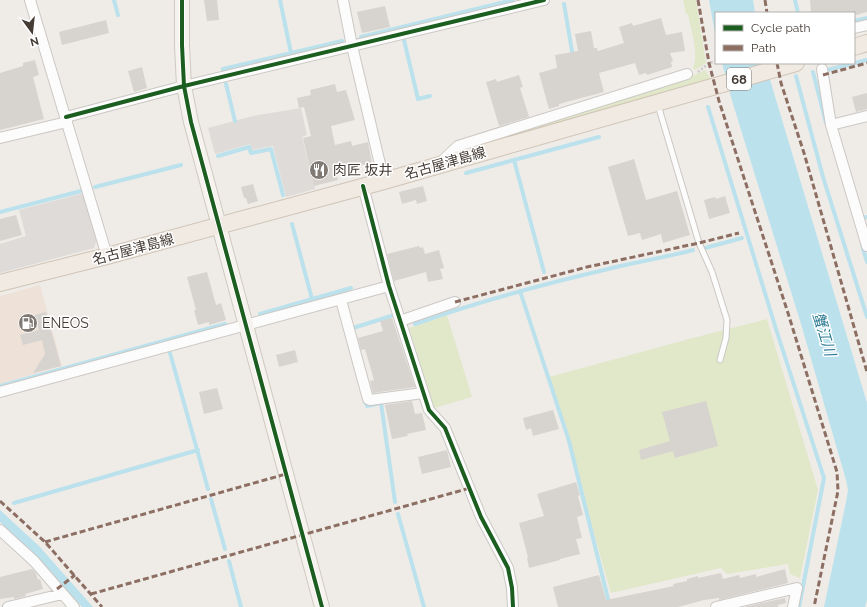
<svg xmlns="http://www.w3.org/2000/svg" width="867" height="607" viewBox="0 0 867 607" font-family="Raleway,'Noto Sans JP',sans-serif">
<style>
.commercial{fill:#eee1d8}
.green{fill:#e1e8c9}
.parking{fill:#dedbd8}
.water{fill:#bae1ec}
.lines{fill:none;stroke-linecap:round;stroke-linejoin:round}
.stream{stroke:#bae1ec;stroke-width:4}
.building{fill:#d7d3cf}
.lane-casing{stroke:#cbc8c4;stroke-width:7}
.street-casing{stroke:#cbc8c4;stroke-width:12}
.secondary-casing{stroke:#cfc9c1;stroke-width:16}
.primary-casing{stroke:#d0c4b6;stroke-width:18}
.path{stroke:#cdcac7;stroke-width:2.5;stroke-dasharray:2 2;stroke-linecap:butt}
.lane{stroke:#fdfcfc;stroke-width:5}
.street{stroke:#fdfcfc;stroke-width:10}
.secondary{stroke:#f6f3ee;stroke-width:14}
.primary{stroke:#f0eae3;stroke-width:16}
.quiet{stroke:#8d6e63;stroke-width:3;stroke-dasharray:6 3;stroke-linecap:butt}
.cycleway-casing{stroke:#fff;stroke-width:6}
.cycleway{stroke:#1b5e20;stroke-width:4}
.labels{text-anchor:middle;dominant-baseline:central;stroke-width:3;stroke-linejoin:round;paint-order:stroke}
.shield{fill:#fff;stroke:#7c7672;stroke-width:1}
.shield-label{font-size:13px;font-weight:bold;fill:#443b35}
.street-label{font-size:14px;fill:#443b35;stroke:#fff}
.poi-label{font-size:14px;fill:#443b35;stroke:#fff;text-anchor:start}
.water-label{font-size:15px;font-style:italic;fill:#2e7b94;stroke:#fff}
</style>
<rect width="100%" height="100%" fill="#efece8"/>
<path class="commercial" d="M40 285 62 366 0 384V296Z"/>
<path class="green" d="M683 0H696L706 63 695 70 693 68C699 54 691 30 688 14H686Z
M705 70 711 79 471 147V145L691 77Z
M447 315 472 397 434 408 409 328Z
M767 319 818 490 800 578 790 574 788 564 727 574 721 568 611 593 549 377 689 339Z"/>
<path class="parking" d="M301 108 307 135 302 137 315 189 286 197 273 146 252 150 250 144 215 154 208 128 253 116Z
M84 193 98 237 94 248 0 273V244L26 236 19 210Z"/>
<path class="water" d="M709 0H753L755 13H716V39Z
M722 63H765L867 403V600L865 607H824L846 502 848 490 846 480 801 324 733 104Z
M0 510 39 546 93 607H82L39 559 0 522Z"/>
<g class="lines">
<path class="stream" d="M114 0 118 15
M280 0 291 53
M795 0 798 13
M564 4 573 57
M854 21 867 18
M361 37 513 0
M404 40 418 99 430 96
M827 70 867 60
M813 72 826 123
M224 73 223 69 342 41
M796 76 823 177 867 317
M226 84 235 121
M708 107 776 329 824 478 799 607
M218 156 249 147 251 153 271 149 283 195
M514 160 544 272
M466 173 599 137
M95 187 181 165
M0 212 81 191
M864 218 867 217
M292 224 312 299
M862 245 867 262
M705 248 742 238
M520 291 569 441 610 607
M260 314 351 288
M415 324C477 302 540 285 604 270 634 262 664 258 693 250
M353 328 391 316
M170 353 208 489
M0 386 225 324
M364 399 367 406 381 403 395 502
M211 499 225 549
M14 503 198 450
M398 514 424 607
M229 561 241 607"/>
</g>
<path class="building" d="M204 0H217L219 20 207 21Z
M810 0H867V12L856 15 855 13H811Z
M385 6 390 27 362 33 357 12Z
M661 18 666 35 682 32 685 51 670 53 673 61 671 62 672 67 647 75 646 73 639 75 635 63 599 73 604 92 559 104V106L549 109 539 73 557 68 555 55 578 51 575 34 591 31 594 48H597L598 51 624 43 619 27 632 23 633 26Z
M106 20 109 33 62 45 59 32Z
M35 60 39 75 33 77 44 119 0 130V73L23 66V63Z
M142 67 147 88 134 92 128 71Z
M519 75 523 87 520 88 529 117 499 126 486 82 496 79 497 82Z
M335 84 337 92 346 90 355 120 331 126 335 145 351 141 352 146 368 142 372 163 336 171 338 180 314 186 303 138 311 136 304 107 299 108 297 98 311 95 310 90Z
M867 93V109L856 112 852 97Z
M634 159 646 200 677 191 690 235 663 243 661 234 642 240 640 233 628 236 608 167Z
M253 184 258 201 248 204 246 198H244L241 187Z
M423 186 427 201 417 204 416 200 402 204 399 192Z
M725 196 730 213 709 219 704 200 715 197 716 199Z
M16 215 22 235 0 241V219Z
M419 246 420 248 423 247 425 254 439 250 444 268 440 269 443 279 428 282 426 272 394 281 387 254Z
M207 272 216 305 221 303 226 320 209 325V322L198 325 194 310H196L187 277Z
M46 312 61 366 33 373 45 354 42 340 23 345 20 335 39 330 35 315Z
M392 318 415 387 373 393 370 381 374 380 365 349 361 350 358 338 383 331 380 321Z
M295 350 298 362 279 367 276 355Z
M217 388 223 409 204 414 199 392Z
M412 401 415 414 422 413 426 430 407 434 408 436 392 439 385 405Z
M706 401 718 446 675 458 673 451 641 460 639 450 670 441 662 412Z
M553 410 559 429 533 436 531 428 526 430 523 418Z
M447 450 451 467 422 474 418 457Z
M576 482 580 495 578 496 583 515 577 517 582 538 576 539 580 554 560 559V560L529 568 527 558 528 557 519 523 544 516 537 494Z
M32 569 36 573 38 580 40 579 43 589 25 594 26 596 14 599V597L0 599V577Z
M785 569 788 583 719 600V598L704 600 678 607H558L553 587 599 575 606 600 674 586 673 584 687 581V579L698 576V578L721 573 723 579 739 575 740 578 756 574V577Z
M785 598 786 603 778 605V607H744Z"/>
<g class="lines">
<defs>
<path id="lane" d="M658 105 699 243 712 272 727 320 726 338 720 360"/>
<path id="street" d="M30 0 107 256
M343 0 352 46 384 181
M854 28 867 25
M822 69 831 125 867 246
M66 117 184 86 544 0
M831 125 867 116
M0 138 67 122
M441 162 458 146 687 74
M363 186 389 286 429 410 445 428 481 517 508 568 512 588 513 607
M341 300 368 399 370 400 423 393
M400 321 455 302
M0 392 389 286
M0 530 34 561 74 607
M8 607 62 594
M716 607 797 588 793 607"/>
<path id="secondary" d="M182 0V45L184 86 191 122 322 607"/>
<path id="primary" d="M854 47 867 43
M0 283 107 256 384 181 796 63"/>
</defs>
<use href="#lane" class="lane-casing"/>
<use href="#street" class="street-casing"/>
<use href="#secondary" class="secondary-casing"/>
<use href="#primary" class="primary-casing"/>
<path class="path" d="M698 72 709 63 716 61"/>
<use href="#lane" class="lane"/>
<use href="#street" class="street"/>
<use href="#secondary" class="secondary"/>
<use href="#primary" class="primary"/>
<path class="quiet" d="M698 0 709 63 719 101 788 313 837 472 838 491 814 607
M765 0 767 13
M777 63 781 83 804 153 867 372
M823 75 867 63
M455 302 587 267 699 243 739 233
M0 501 45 542 102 607
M45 542 286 474
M57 589 75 575
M91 594 470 488"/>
<defs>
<path id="cycleway" d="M182 0V45L184 86 191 122 322 607
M66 117 184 86 544 0
M363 186 389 286 429 410 445 428 481 517 508 568 512 588 513 607"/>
</defs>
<use href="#cycleway" class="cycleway-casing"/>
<use href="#cycleway" class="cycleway"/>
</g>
<defs>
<symbol id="restaurant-disc" viewBox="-11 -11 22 22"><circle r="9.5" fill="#807974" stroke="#fff"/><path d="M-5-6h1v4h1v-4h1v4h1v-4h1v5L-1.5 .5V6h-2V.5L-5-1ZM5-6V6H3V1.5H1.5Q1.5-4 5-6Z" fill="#fff"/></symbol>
<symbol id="fuel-disc" viewBox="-11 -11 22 22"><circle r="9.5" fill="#807974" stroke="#fff"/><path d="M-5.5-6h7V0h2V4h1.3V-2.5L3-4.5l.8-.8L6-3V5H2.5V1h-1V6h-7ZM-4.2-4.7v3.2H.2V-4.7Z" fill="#fff"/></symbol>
</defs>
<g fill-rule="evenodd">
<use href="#restaurant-disc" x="308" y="159" width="22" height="22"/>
<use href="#fuel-disc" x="17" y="312" width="22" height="22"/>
</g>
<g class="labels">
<rect class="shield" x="727" y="68" width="24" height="22" rx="3"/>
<g class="shield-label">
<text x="739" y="79">68</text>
</g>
<g class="street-label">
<text transform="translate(445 163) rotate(-16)">名古屋津島線</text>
<text transform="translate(133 249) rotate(-15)">名古屋津島線</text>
</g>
<g class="poi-label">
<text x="333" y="170">肉匠 坂井</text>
<text x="42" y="323">ENEOS</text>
</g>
<g class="water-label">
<text transform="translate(824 334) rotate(73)">蟹江川</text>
</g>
</g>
<rect x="715" y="12" width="140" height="52" fill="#ffffff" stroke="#b4b1ae"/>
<rect x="723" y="25" width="20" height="6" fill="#1b5e20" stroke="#b4b1ae"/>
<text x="751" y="32" font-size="12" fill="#443b35">Cycle path</text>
<rect x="723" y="45" width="20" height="6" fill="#8d6e63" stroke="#b4b1ae"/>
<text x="751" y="52" font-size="12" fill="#443b35">Path</text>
<g transform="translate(32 32) rotate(165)" stroke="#ffffff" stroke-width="3" paint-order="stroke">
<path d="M0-3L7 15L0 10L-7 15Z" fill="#443b35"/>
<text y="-6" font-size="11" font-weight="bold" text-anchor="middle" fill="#443b35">N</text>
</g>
</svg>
